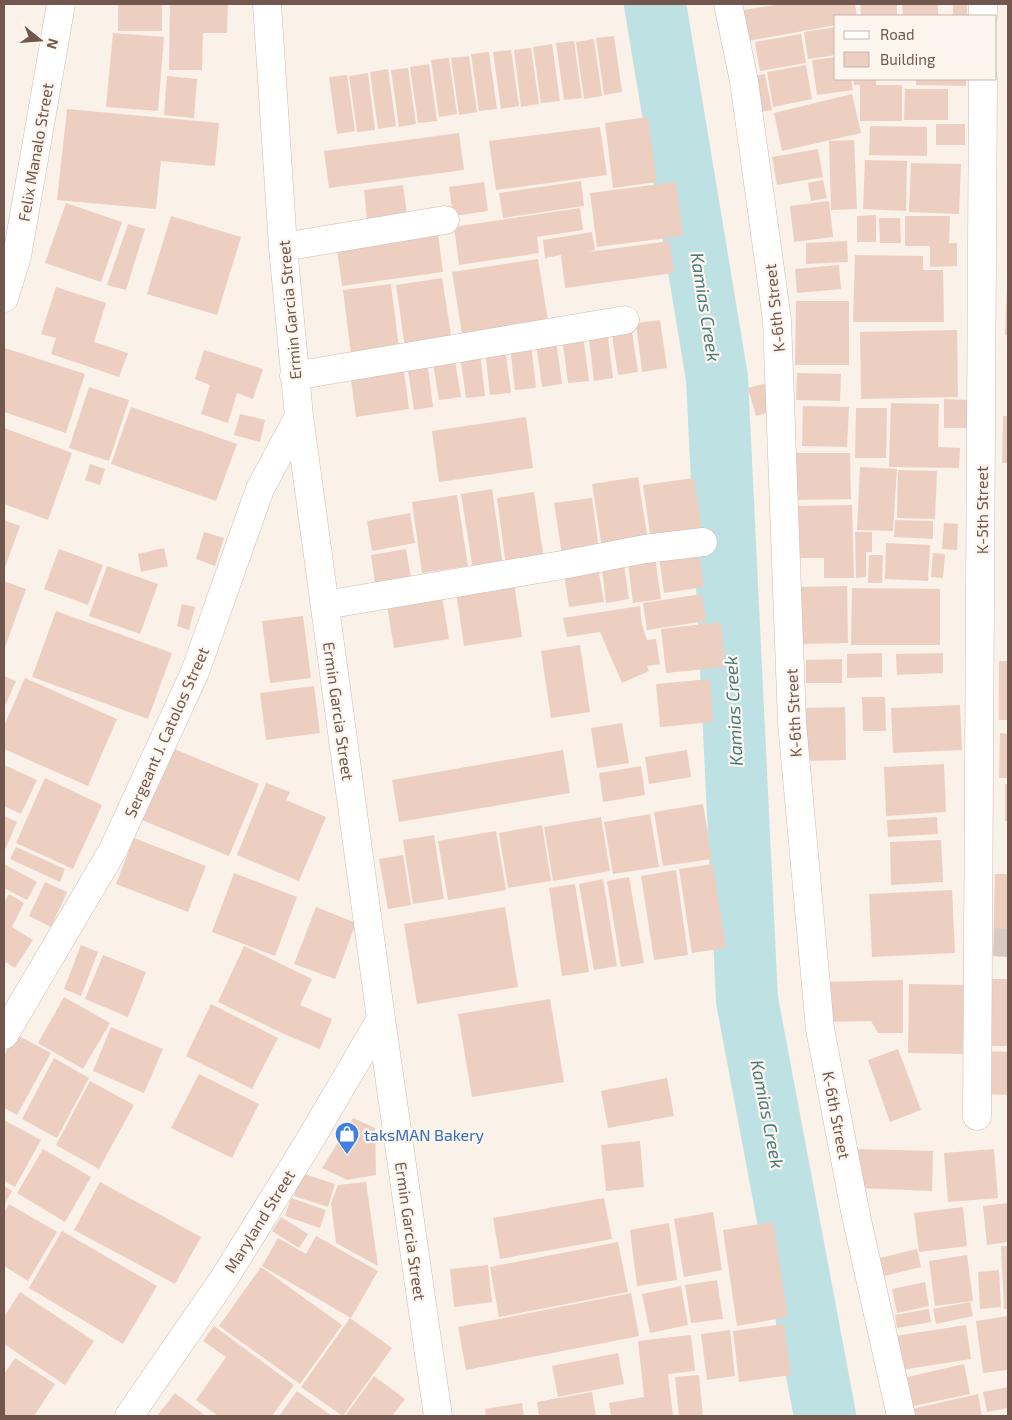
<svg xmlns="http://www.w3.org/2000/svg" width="1012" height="1420" viewBox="0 0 1012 1420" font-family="'Exo 2',sans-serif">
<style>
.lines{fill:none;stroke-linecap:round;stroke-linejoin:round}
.river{stroke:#bee1e3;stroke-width:62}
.building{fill:#edcfc2}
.minor-tunnel{stroke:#d8cac2;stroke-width:28;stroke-dasharray:28 14;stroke-linecap:butt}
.minor-casing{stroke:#cebbb2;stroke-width:29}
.minor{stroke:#fff;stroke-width:28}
.labels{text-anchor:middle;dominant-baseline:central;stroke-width:4.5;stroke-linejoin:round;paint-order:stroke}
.street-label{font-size:16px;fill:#72574e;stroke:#fdf6ee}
.shop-label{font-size:16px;fill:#366cbe;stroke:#fdf6ee;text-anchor:start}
.water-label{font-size:18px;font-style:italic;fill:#47797d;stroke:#fdf6ee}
</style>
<rect width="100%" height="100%" fill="#faf1e8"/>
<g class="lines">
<path class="river" d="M655 4 717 378 747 1000 825 1416"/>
</g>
<path class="building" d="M118 4H162V31H118Z
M170 4H228L227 33H203L202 70H169Z
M781 4H855L857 16H836V25L748 41 743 10Z
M860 4H897V16H861Z
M902 4H938V16H903Z
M953 4H967V16H953Z
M836 27V55L808 59 804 32Z
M113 33 164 37 158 111 106 107Z
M801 34 806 63 760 71 755 42Z
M614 36 622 92 604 95 596 38Z
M594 39 602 96 584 99 576 42Z
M574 41 582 98 564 100 556 43Z
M552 44 560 101 541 103 533 47Z
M531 48 539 104 521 107 514 50Z
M511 50 519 106 501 109 493 52Z
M489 52 497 109 479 111 471 54Z
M469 56 477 112 459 115 451 58Z
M836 57V79H851L853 90 817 95 812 60Z
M449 58 457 114 439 117 431 60Z
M429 64 437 121 418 123 410 67Z
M806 65 812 99 773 107 767 72Z
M408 68 416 124 399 127 391 70Z
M388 69 396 126 378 129 370 72Z
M368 73 375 130 357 132 349 76Z
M765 74 772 110 760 112 753 76Z
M347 75 355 131 337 134 329 77Z
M167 76 197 79 194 118 164 115Z
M854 79H876V85H902V121H860V85H854Z
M916 79H966V86L916 85Z
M905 89H948V120H904Z
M852 94 861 133 782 151 774 113Z
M67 109 219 123 215 166 161 161 156 209 57 200Z
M648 117 657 182 613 188 605 123Z
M936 124H965V145H936Z
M870 126 927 127V156L869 155Z
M600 127 607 175 496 190 489 141Z
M459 133 464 170 329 188 324 151Z
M854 140 857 209 831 210 829 141Z
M818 149 823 177 777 185 772 157Z
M865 160 907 161 906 211 863 209Z
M911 163 961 164 959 214 909 212Z
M823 180 827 198 811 201 808 183Z
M581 181 584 206 503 218 499 193Z
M484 182 488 211 453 216 449 187Z
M676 182 683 236 597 247 590 193Z
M403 185 407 214 367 220 364 190Z
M829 201 833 237 794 242 790 206Z
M66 203 122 222 101 282 45 263Z
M580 208 583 230 537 237 539 253 459 265 454 227Z
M876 215V242H857V216Z
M171 216 241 237 217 315 147 294Z
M905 216H950L949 243H957V266L930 267V246H905Z
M879 218H900L901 243H880Z
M128 224 145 229 126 290 107 285Z
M437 227 443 272 342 286 336 241Z
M592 232 595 250 588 252 670 241 674 273 565 288 561 255 545 258 543 240Z
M847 241 848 262 806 264V243Z
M855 255 923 256V270H943L944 322H853Z
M538 259 548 321 462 334 452 272Z
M839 265 841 289 797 293 795 269Z
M442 278 452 341 405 348 396 285Z
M391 284 400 356 352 362 343 290Z
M1007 285H1008V336L1005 335Z
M56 287 106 303 94 342 128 353 119 377 51 354 56 338 41 334Z
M796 301H849V365H795Z
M660 320 667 368 642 372 636 323Z
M631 325 638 372 618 375 611 328Z
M607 329 613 378 594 381 588 331Z
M957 330 958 397 861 399 860 332Z
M583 335 589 381 568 383 562 337Z
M556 340 562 384 542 387 536 343Z
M531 344 536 388 515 390 510 347Z
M505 347 511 393 490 395 485 350Z
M5 348 85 374 66 433 4 412Z
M204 350 263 369 253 399 237 393 228 423 201 414 210 385 195 379Z
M480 352 485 396 466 398 460 355Z
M454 354 461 397 439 400 432 357Z
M427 361 433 407 414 410 407 364Z
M403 364 409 409 356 417 350 372Z
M797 373 841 374 840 401 796 400Z
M770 382 777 410 756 416 748 388Z
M89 387 129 400 109 461 69 448Z
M944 399 968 400 967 428H944Z
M891 403 939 404 938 447 960 448 959 468 889 467Z
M803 406 849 407 847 447 802 446Z
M131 407 237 444 216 501 111 464Z
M856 408H887L886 458H855Z
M240 414 265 420 260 442 234 435Z
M1003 416H1008V463H1002Z
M526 417 533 468 439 482 432 431Z
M4 428 72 453 48 520 4 504Z
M796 453H850L851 499 797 500Z
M90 464 105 469 100 485 85 480Z
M860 467 897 469 893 531 857 530Z
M898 470 937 471 935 519 897 518Z
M638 477 648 541 602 548 592 484Z
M694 478 703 538 652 547 643 485Z
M492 489 503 566 473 570 461 494Z
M534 492 544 560 506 566 497 498Z
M457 495 468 566 422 573 412 502Z
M592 498 600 556 563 561 554 503Z
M852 505 854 578H824V558H798L797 506Z
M410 513 415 543 372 551 367 521Z
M4 520 20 526 4 570Z
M895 520 933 521V539L894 537Z
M944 523 958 524 957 550 942 549Z
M204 532 224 538 215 566 196 559Z
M855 532H872V552H866V577L856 578Z
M886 543 930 545 928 581 885 579Z
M698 545 704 587 664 593 658 551Z
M164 548 168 566 141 572 138 554Z
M59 549 103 565 88 605 44 589Z
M406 549 411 578 375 583 371 555Z
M654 550 661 599 633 603 627 554Z
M933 553 945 554 943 578 931 577Z
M869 555H883L882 583H868Z
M623 558 629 599 606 603 601 561Z
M597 562 604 602 569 607 563 567Z
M107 566 158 584 140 634 89 616Z
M4 581 26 589 4 650Z
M514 583 522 637 464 646 456 592Z
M847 586 848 643 800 644V587Z
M852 588 940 589V645H851Z
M702 594 706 621 647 630 643 603Z
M442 596 449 639 394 648 387 606Z
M182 604 195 607 189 630 177 626Z
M640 606 642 625 647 640 656 639 660 664 647 666 649 671 622 683 600 632 567 637 563 618Z
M56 611 172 653 148 719 32 677Z
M303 616 311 678 270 683 262 621Z
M721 622 725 667 666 673 661 629Z
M580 645 590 712 551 718 541 651Z
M882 653V677L847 678V654Z
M943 653V673L897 675 896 654Z
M842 659V683H806V660Z
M999 661H1008V720H999Z
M4 676 16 681 4 708Z
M25 678 117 719 88 786 4 749V726Z
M710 679 713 722 660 727 656 684Z
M314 686 320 733 266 740 260 693Z
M862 697H885L886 731H863Z
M960 705 962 750 893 753 891 708Z
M845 707 846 760 806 761 805 708Z
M622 723 629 763 597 768 591 728Z
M1000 733 1008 734V778H999Z
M167 746 259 784 229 856 137 818Z
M563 750 570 793 399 822 392 780Z
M687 750 691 777 649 784 645 757Z
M944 764 946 812 886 816 884 767Z
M4 765 37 780 21 814 4 806Z
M641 766 645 795 603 802 599 773Z
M45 778 102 805 73 869 16 843Z
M266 783 290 792 286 800 326 817 299 881 237 855Z
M1005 784H1008V821H1005Z
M703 804 712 859 663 866 654 812Z
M650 814 659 867 613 874 604 822Z
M4 816 17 822 4 852Z
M601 817 610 871 553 881 544 827Z
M937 817 938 834 888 837 887 820Z
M542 825 551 881 508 888 499 833Z
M496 831 506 890 448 900 438 841Z
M434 835 444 899 413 904 403 840Z
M134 838 206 866 188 912 116 884Z
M941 840 943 882 891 885 890 842Z
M16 847 65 869 60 882 10 859Z
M403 855 411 905 388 909 379 859Z
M4 864 37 882 27 900 4 888Z
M713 864 726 948 692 953 679 869Z
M676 870 688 955 654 960 641 876Z
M234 873 297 897 275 956 212 932Z
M995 874H1008V954H993Z
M629 877 644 963 621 967 607 881Z
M603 879 617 966 594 970 579 884Z
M45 882 67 892 51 927 29 916Z
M575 884 589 972 562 976 549 888Z
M952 890 955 953 872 957 869 894Z
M9 894 24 903 12 927 33 940 15 968 4 961V903Z
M316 907 356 923 335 979 294 964Z
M505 907 518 987 417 1004 404 924Z
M81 945 98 952 81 996 64 989Z
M244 946 312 979 300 1005 332 1019 320 1049 286 1035 218 1002Z
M103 955 146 972 128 1017 85 999Z
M987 979H1008V1046H985Z
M903 980V1033H878L871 1021 826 1022 825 982Z
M909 984 965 985 964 1054 908 1053Z
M64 997 110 1023 83 1069 38 1043Z
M550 999 564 1082 472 1097 458 1014Z
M211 1004 278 1038 252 1089 186 1056Z
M111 1027 163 1049 144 1093 93 1071Z
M15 1034 51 1053 17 1115 4 1108V1056Z
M898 1049 921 1110 890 1122 868 1060Z
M984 1051 1008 1052V1095L983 1094Z
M54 1058 89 1078 57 1138 22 1119Z
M199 1074 259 1104 232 1158 171 1128Z
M667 1078 674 1116 608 1128 601 1091Z
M90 1081 134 1105 99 1169 56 1145Z
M353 1118 375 1128 376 1175 347 1180 322 1168Z
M4 1120 41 1140 15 1187 4 1181Z
M640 1141 644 1187 606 1191 601 1145Z
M43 1149 91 1177 65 1222 17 1193Z
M858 1149 933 1151 932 1191 857 1188Z
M994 1149 998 1198 948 1202 944 1153Z
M301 1173 335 1184 328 1207 294 1196Z
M100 1182 201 1237 175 1284 74 1230Z
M366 1182 378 1266 336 1243 331 1203 338 1185Z
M4 1186 12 1191 4 1205Z
M291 1198 326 1210 320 1228 285 1216Z
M604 1198 612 1239 500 1259 493 1218Z
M1008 1203V1242L987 1245 983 1206Z
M9 1204 57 1232 28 1281 4 1266V1212Z
M963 1207 967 1246 919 1252 914 1213Z
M713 1212 722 1270 684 1277 674 1219Z
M281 1217 308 1234 299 1248 272 1231Z
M773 1222 788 1317 737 1326 723 1230Z
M669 1223 677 1280 637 1286 630 1230Z
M62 1231 157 1286 123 1344 29 1288Z
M316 1236 378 1271 351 1318 262 1266 278 1238 306 1254Z
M618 1242 628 1292 499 1317 490 1267Z
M1001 1246H1008V1309H1004Z
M917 1249 921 1267 884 1276 880 1258Z
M967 1255 973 1301 935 1306 929 1261Z
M488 1265 492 1302 454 1307 450 1269Z
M261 1267 342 1325 300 1384 219 1326Z
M999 1270 1001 1307 980 1309 978 1272Z
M717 1280 723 1319 691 1323 685 1285Z
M925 1282 929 1306 897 1313 892 1289Z
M681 1286 688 1325 650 1333 642 1294Z
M20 1292 94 1341 65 1385 4 1344V1317Z
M631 1293 639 1336 466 1370 458 1327Z
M970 1302 973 1316 936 1324 933 1309Z
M929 1309 931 1322 897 1328 895 1315Z
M1008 1316V1370L983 1373 976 1321Z
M350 1318 392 1348 343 1416 301 1387Z
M784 1324 791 1375 739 1382 733 1331Z
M966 1325 971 1359 901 1370 895 1336Z
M214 1326 294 1385 272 1416H218L196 1400 226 1357 203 1341Z
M730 1330 735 1376 707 1380 701 1334Z
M691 1335 695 1371 668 1374 673 1416H611L609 1403 644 1397 638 1341Z
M618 1353 624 1384 558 1397 552 1366Z
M15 1358 55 1384 34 1416H4V1374Z
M964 1364 970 1394 909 1407 903 1378Z
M699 1375 703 1416H679L675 1377Z
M374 1376 405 1399 392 1416H345Z
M1008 1387V1408L987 1412 983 1392Z
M297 1391 332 1416H279Z
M592 1392 596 1416H539L537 1402Z
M175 1393 206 1416H157Z
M978 1394 982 1416H913L912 1409Z
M522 1403 524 1416H486L485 1409Z"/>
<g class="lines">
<path class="minor-tunnel" d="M994 942 1008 943"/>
<defs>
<path id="minor" d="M267 4 283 247 299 416 381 1019 438 1416
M728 4 744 81 777 320 792 723 820 1029 856 1216 901 1416
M983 16V4
M283 247 445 220
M4 298 17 256 61 4
M294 376 625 320
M325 605 562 565 645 549 703 542
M4 1035 113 850 195 672 260 489 299 416
M977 1116 983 79
M129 1416 225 1277 307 1145 381 1019"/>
</defs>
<use href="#minor" class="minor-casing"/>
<use href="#minor" class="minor"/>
</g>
<defs>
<symbol id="shop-pin" viewBox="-11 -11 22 30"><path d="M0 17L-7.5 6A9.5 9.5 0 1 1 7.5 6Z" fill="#3f7fe0" stroke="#fdf6ee"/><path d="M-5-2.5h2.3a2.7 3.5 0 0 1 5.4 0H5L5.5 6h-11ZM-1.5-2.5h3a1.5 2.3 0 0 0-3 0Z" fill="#fff"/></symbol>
</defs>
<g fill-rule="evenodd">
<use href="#shop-pin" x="333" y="1120" width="28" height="38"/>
</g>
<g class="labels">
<g class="street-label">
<text transform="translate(35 152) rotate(-80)">Felix Manalo Street</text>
<text transform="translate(774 308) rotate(-96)">K-6th Street</text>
<text transform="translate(289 310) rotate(-95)">Ermin Garcia Street</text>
<text transform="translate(981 510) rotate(-90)">K-5th Street</text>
<text transform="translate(339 711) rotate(82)">Ermin Garcia Street</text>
<text transform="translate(793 713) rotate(-93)">K-6th Street</text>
<text transform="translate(166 732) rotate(-66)">Sergeant J. Catolos Street</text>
<text transform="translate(837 1115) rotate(79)">K-6th Street</text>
<text transform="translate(259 1221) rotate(-58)">Maryland Street</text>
<text transform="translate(411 1231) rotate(82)">Ermin Garcia Street</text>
</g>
<g class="shop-label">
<text x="364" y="1134">taksMAN Bakery</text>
</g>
<g class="water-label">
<text transform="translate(706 307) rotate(81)">Kamias Creek</text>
<text transform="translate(733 711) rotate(-93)">Kamias Creek</text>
<text transform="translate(768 1114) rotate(79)">Kamias Creek</text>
</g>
</g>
<rect width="1012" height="1420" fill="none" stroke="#72574e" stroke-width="10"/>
<rect x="834" y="15" width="162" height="65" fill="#fdf6ee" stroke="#c5b6ae"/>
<rect x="844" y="31" width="25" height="8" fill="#ffffff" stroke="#c5b6ae"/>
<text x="880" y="40" font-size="15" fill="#72574e">Road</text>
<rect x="844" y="52" width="25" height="15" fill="#edcfc2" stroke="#c5b6ae"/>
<text x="880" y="65" font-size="15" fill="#72574e">Building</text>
<g transform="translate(40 40) rotate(107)" stroke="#fdf6ee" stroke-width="4" paint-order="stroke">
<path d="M0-4L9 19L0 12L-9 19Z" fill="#72574e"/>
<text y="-8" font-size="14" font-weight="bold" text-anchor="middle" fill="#72574e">N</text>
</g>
</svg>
